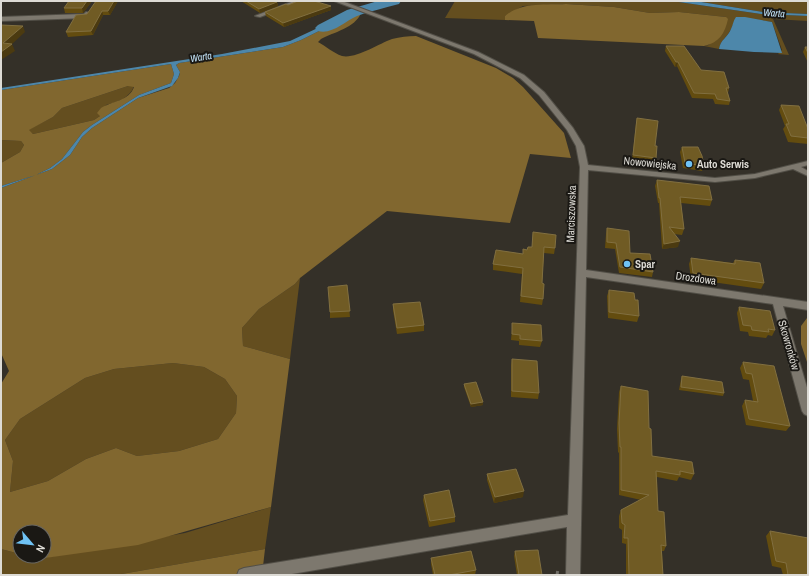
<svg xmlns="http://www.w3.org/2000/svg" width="809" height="576" viewBox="0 0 809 576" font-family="'Archivo Narrow',sans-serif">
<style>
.green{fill:#644e1f}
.forest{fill:#81672f;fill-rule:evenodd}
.water{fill:#4d87aa}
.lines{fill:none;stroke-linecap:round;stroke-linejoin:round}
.river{fill:#4d87aa;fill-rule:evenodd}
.minor-casing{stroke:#524f47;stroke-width:2}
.path{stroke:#706d66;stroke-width:3;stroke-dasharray:4 4;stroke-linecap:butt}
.minor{fill:#7d786e;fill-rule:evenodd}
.wall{fill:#634c0f}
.shaded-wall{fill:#4b3a10}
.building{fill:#705b24;stroke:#816f40}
.poi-dot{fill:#6fc2f4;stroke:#1a1814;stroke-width:1.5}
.labels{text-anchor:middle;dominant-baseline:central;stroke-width:4;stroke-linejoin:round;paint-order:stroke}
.far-water-label{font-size:10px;font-style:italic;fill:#c5e5fa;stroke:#1a1814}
.street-label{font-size:11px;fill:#dddbd5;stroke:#1a1814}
.poi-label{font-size:11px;font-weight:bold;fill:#dddbd5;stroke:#1a1814;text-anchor:start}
</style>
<rect width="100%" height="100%" fill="#343028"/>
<path class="green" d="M455 1H672L761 14 808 16V21L773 19 789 55 754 52 778 54 782 50 772 22 738 17C732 22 734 25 730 31 726 38 720 41 719 49L704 46 709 45 726 17 679 12 650 13 614 7 566 4 523 6 505 16V20L445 18Z
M695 1H808V14L763 12Z
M128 86H134C130 98 117 102 106 105L100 116 94 120 33 134 28 130 53 117 62 108Z
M1 140 21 141 24 145 20 152 1 163Z
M300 278 290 359 243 346 242 328 259 309 295 284Z
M173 363 204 367 225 379 237 396 236 413 218 439 179 451 137 456 116 448 86 459 48 481 10 492 13 461 5 440 20 419 85 378 114 369Z
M271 507 265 549 116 575H1V549L20 554V556L38 559 185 533Z"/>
<path class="forest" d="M566 4 614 7 650 13 679 12 726 17 728 19C725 33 719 43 704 46L538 38 534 21 505 20V16C521 2 545 5 566 4Z
M357 12 361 13C355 28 334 32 321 39L318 42C326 46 333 53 342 56 356 59 378 44 392 39 400 37 408 36 416 36L496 68 513 78 523 87 564 133 571 158 530 154 510 223 387 211 300 278 295 284 259 309 242 328 243 346 290 359 271 507 138 545 38 559 26 556H44V532H20V554L1 549V384L9 371 1 353V188L52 169 70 155 82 137 92 128 138 98 169 88 175 83 179 76 180 72 176 65 179 63 283 47 301 40ZM173 363 204 367 225 379 237 396 236 413 218 439 179 451 137 456 116 448 86 459 48 481 10 492 13 461 5 440 20 419 85 378 114 369Z
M171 64 174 74 171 83 139 95 92 125 83 132 62 159 50 168 36 175 1 186V163L20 152 24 145 21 141 1 140V90ZM128 86 134 87C129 101 112 101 101 108L97 113 100 116 94 120 33 134 29 130 53 117 62 108Z
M807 318H808V365L801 344V326Z
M265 549 262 575H116Z"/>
<path class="water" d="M672 1H695L763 12 808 14V16L761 14Z
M354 11 357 12 301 40 283 47 179 63 176 65 180 72 178 78 172 86 138 98 92 128 82 137 70 155 52 169 1 188V186L36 175 50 168 62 159 83 132 92 125 139 95 171 83 174 74 171 64 1 90V88L222 54 290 41Z
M736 17H745L772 22 782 53 754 52 719 49C720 40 728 37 731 29 733 25 733 21 736 17Z"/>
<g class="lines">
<path class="river" d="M378 1H401L399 4C385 8 370 11 357 16 345 21 332 35 318 31L315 28 318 25 347 10Z"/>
<defs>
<path id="minor" d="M294 1H302L260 17 255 16Z
M334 1H342L478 52 524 75 544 92 573 128 584 146 588 165 715 178 755 174 808 161V165L801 167 808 171V176L793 169 755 178 715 182 588 170 586 270 808 302V310L783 306 808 391V416L804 414 802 411 773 304 586 277 580 575H566L567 527 286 575H237L239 570 244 568 568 515 580 167 576 146 567 130 539 95 520 78 474 54Z
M86 12 91 13 86 18 1 21V17L84 14Z"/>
</defs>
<use href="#minor" class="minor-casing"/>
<path class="path" d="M557 575 558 569"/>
<use href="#minor" class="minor"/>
</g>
<path class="wall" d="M69 1H118L110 15H103L93 35 68 37 66 32 87 14 96 2 92 1 83 13H65L64 8Z
M241 1H274L277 2 278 6 260 13Z
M288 5 331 10 284 27 266 16 265 12Z
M666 46 701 70 729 88 728 93 730 101 729 105 715 104 713 99 692 98 677 66 675 67 665 51Z
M805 47H808V63L803 52Z
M781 105 808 129V144L788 142 783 129 785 126 779 110Z
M637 118 655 146 656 158 654 164 632 160 636 123Z
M682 147 704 166 702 171 683 168 680 152Z
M657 180 712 200 710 206 681 203 684 229 682 235 674 234 678 247 662 249 659 203H658L655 186Z
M607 228 630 253 653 272 652 277 619 273 615 249 605 248 606 234Z
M533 232 555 248 554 254 544 253 542 283 543 299 542 305 520 302 522 274 493 270V264L523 254 527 250 532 247Z
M691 258 733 263 735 260 764 283 761 289 691 279 689 264Z
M347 285 350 317 330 318V312Z
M609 290 639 316 637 322 608 318 607 296Z
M393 304 424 325V331L397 334 393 310Z
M739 307 775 330 772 336 768 335 766 338 749 336 748 332 740 331 737 313Z
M512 323 542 341 540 347 519 345V341L511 340 512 329Z
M512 359 539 393 538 399 511 397V365Z
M743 362 790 426 786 431 746 425 742 406 745 400 753 401 749 380 743 379 740 368Z
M682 376 724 393 723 396 679 390 681 379Z
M464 384 483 402V405L471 407 464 387Z
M621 386 649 428 652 456 694 474 691 480 679 477 677 481 657 477 658 511 666 546 664 551H662L663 575H626V544L622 543V530L619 528V516L621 510 641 500 619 495V453L618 452 617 429 619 392Z
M487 474 523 497 494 503 487 480Z
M424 495 455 517V522L429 527 423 500Z
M770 531 808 575H783L781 568 772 566 766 536Z
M515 551 542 575H517L514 556Z
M431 558 476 570 475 575H433L431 564Z"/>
<path class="shaded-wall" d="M87 1H92L83 13 82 8Z
M114 1H118L110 15 108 11Z
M277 2 278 6 260 13 259 9Z
M331 6V10L284 27 283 23Z
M102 11 103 15 93 35 91 31Z
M23 26 25 32 11 45 12 44 15 51 1 60V52L3 43Z
M676 62H678L677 66 675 67Z
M680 241 678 247 662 249 664 244Z
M483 402V405L471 407V404Z
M524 491 523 497 494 503 495 497Z"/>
<path class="building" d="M69 1H87L82 8H64Z
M96 1H114L108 11H102L91 31 66 32 76 15 87 14Z
M246 1H274L277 2 259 9Z
M298 1H314L331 6 283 23 265 12 286 4 288 5Z
M1 25 23 26 3 43 12 44 1 52Z
M666 46H684L701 70 724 72 729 88H726L730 101 717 99 715 94 694 93 678 62H676Z
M805 47H808V53Z
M781 105 799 106 808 129V138L791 136 786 124H789Z
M637 118 658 121 655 146H657L656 158 633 155Z
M682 147H698L702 156 704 166 685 163Z
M657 180 709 186 712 200 680 197 684 229 669 227 680 241 664 244 660 198H659Z
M607 228 629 231 630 253 650 254 653 272 620 267 616 243 607 242Z
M533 232 556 235 555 248 544 247 542 283 544 284 543 299 521 296 523 268 493 264 496 250 523 254V249L527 250 528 247H532Z
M691 258 735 264V260L760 263 764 283 693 273Z
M347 285 350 311 330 312 328 287Z
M609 290 634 293 635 300H638L639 316 609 312Z
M420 302 424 325 397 328 393 304Z
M739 307 770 311 775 330 768 329 769 332 752 330 751 326 743 325Z
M512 323 541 325 542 341 520 339V335L512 334Z
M512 359 537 361 539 393 512 391Z
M743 362 774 366 790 426 749 419 745 400 758 402 752 374 746 373Z
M682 376 722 382 724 393 681 387Z
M476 382 483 402 471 404 464 384Z
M621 386 648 391 649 428 651 429 652 456 692 462 694 474 680 471V475L656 471 658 511 664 512 666 546 661 545 663 575H629L628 538H624L625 525 622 523 621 510 649 495 621 490V447H620L619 423Z
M516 469 524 491 495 497 487 474Z
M449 490 455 517 430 521 424 495Z
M770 531 808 538V575H788L786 563 776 561Z
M538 550 542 575H519L515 551Z
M471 551 476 570 449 575H435L431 558Z"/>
<g class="poi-dot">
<circle cx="689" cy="164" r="4"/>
<circle cx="627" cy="264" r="4"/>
</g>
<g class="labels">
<g class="far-water-label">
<text transform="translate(774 13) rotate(4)">Warta</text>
<text transform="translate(201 57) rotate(-9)">Warta</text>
</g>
<g class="street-label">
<text transform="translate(650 163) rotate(6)">Nowowiejska</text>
<text transform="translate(571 214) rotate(-88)">Marciszowska</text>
<text transform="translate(696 278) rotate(8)">Drozdowa</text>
<text transform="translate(789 345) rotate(74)">Skowronków</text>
</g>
<g class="poi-label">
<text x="697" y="164">Auto Serwis</text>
<text x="635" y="264">Spar</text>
</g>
</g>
<rect width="809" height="576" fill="none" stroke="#dddbd5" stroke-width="4"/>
<g transform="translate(32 544) rotate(118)"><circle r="19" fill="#1a1814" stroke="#686661"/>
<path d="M0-3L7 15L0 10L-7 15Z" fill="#6fc2f4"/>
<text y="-6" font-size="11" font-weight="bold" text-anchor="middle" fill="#dddbd5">N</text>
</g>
</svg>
